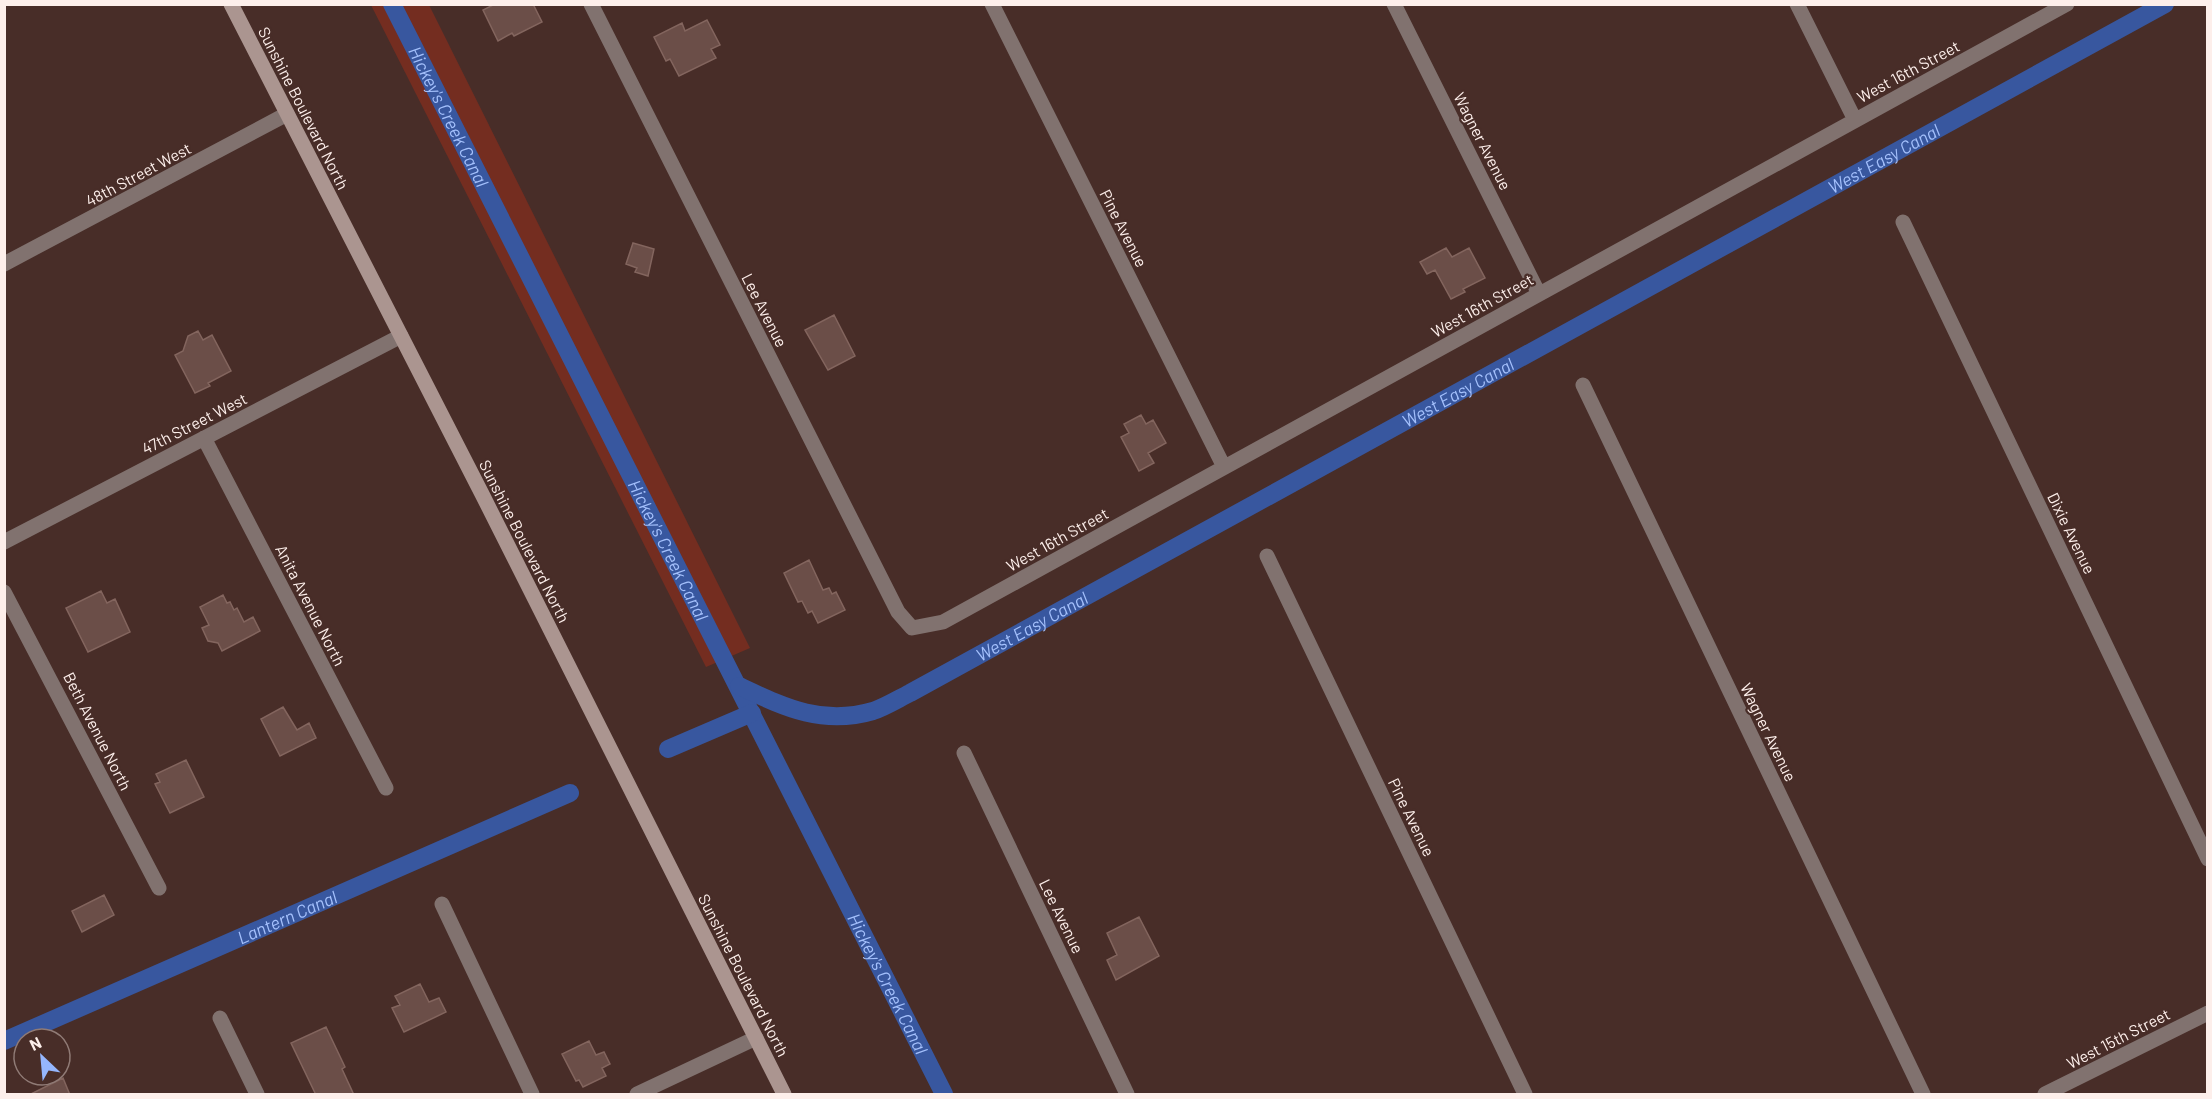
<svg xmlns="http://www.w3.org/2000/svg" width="2212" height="1099" viewBox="0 0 2212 1099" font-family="Barlow,sans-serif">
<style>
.green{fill:#742d20}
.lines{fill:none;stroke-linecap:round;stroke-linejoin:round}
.canal{stroke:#38579f;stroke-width:18}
.building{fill:#6b4e48;stroke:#83655e;stroke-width:1.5}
.street{stroke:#81726f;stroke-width:15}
.secondary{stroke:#ab9590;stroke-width:15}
.labels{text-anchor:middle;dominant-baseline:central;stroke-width:4.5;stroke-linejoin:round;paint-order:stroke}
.street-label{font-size:16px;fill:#fdefeb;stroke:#482d28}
.water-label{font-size:18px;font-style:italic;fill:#a4c0fc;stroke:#482d28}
</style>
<rect width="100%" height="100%" fill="#482d28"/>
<path class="green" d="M371 5H429L750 648 706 667Z"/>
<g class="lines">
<g class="canal">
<path id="s1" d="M392 4 944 1094"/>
<path id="s2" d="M739 686C784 707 822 726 873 711 885 707 898 699 910 693L2165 4"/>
<path d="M668 749 752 713"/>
<path id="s3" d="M4 1041 570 793"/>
</g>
</g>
<path class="building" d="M495 4H533L542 22 514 36 512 33 498 41 483 10Z
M707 20 720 45 711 49 716 58 679 76 670 59 666 61 654 37 682 23 685 31Z
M633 243 654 249 648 276 635 272 637 268 626 264Z
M1446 248 1452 257 1469 248 1485 278 1463 289 1465 292 1451 299 1435 270 1427 274 1420 262Z
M834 315 855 356 828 370 805 330Z
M198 331 203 340 212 335 231 371 208 383 210 386 195 393 175 355 183 351 188 336Z
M1141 415 1146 424 1153 420 1166 443 1148 453 1154 463 1139 471 1121 437 1129 433 1124 424Z
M809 560 823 590 829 588 832 594 836 592 845 610 818 623 812 611 808 613 802 601 798 602 784 573Z
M101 591 107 603 115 599 130 632 88 652 66 608Z
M223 595 227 603 230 602 234 610 237 608 244 622 253 617 260 631 222 651 218 643 208 641 202 628 209 625 200 607Z
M283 707 297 730 309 723 316 738 280 756 261 719Z
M186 760 204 797 170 813 155 784 160 782 156 774Z
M104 895 114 915 82 932 72 911Z
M1139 917 1159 956 1116 980 1107 960 1117 955 1107 933Z
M420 984 429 1002 439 998 446 1012 404 1032 392 1008 400 1005 395 996Z
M326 1027 345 1067 342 1069 354 1095H316L291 1043Z
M589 1041 596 1055 604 1052 610 1064 602 1068 606 1076 583 1087 579 1080 576 1081 562 1054Z
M63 1078 70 1095H29Z"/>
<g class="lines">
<path class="street" d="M591 4 898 612 912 628 943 622 2067 4
M992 4 1224 467
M1394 4 1539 294
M1797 4 1855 120
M1903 222 2208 859
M4 264 287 114
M1583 385 1923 1094
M204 438 386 788
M4 542 401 336
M1267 556 1525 1094
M4 592 159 888
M964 753 1127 1094
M442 904 532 1094
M220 1018 257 1094
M637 1094 756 1038
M2045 1094 2208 1013"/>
<path class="secondary" d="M231 4 482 494 784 1094"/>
</g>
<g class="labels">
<g class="street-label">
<text transform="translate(1908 71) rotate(-28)">West 16th Street</text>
<text transform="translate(304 108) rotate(63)">Sunshine Boulevard North</text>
<text transform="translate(1483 141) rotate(63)">Wagner Avenue</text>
<text transform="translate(138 174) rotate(-28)">48th Street West</text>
<text transform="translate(1124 228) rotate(63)">Pine Avenue</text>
<text transform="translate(1482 305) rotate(-29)">West 16th Street</text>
<text transform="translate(765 310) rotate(63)">Lee Avenue</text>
<text transform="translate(194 423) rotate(-27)">47th Street West</text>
<text transform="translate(2072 533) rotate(64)">Dixie Avenue</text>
<text transform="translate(1057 539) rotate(-29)">West 16th Street</text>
<text transform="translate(525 541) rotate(63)">Sunshine Boulevard North</text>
<text transform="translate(311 605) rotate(63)">Anita Avenue North</text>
<text transform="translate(98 731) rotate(63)">Beth Avenue North</text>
<text transform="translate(1769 732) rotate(64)">Wagner Avenue</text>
<text transform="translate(1412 817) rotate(64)">Pine Avenue</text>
<text transform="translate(1062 916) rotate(64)">Lee Avenue</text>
<text transform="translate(744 975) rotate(63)">Sunshine Boulevard North</text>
<text transform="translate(2118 1038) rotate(-27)">West 15th Street</text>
</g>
<g class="water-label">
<text stroke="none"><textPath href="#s1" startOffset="126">Hickey's Creek Canal</textPath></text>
<text stroke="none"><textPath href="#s2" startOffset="1292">West Easy Canal</textPath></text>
<text stroke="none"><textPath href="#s2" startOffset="806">West Easy Canal</textPath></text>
<text stroke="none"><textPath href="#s1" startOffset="612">Hickey's Creek Canal</textPath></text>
<text stroke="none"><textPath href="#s2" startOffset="320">West Easy Canal</textPath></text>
<text stroke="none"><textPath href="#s3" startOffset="309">Lantern Canal</textPath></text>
<text stroke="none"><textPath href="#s1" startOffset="1098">Hickey's Creek Canal</textPath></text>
</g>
</g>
<rect width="2212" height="1099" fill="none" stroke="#fdefeb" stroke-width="12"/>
<g transform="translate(42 1057) rotate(334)"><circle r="28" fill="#482d28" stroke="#907b76" stroke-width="1.5"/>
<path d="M0-4.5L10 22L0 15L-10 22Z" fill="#95b6fd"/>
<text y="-9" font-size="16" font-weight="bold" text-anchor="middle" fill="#fdefeb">N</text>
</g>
</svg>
